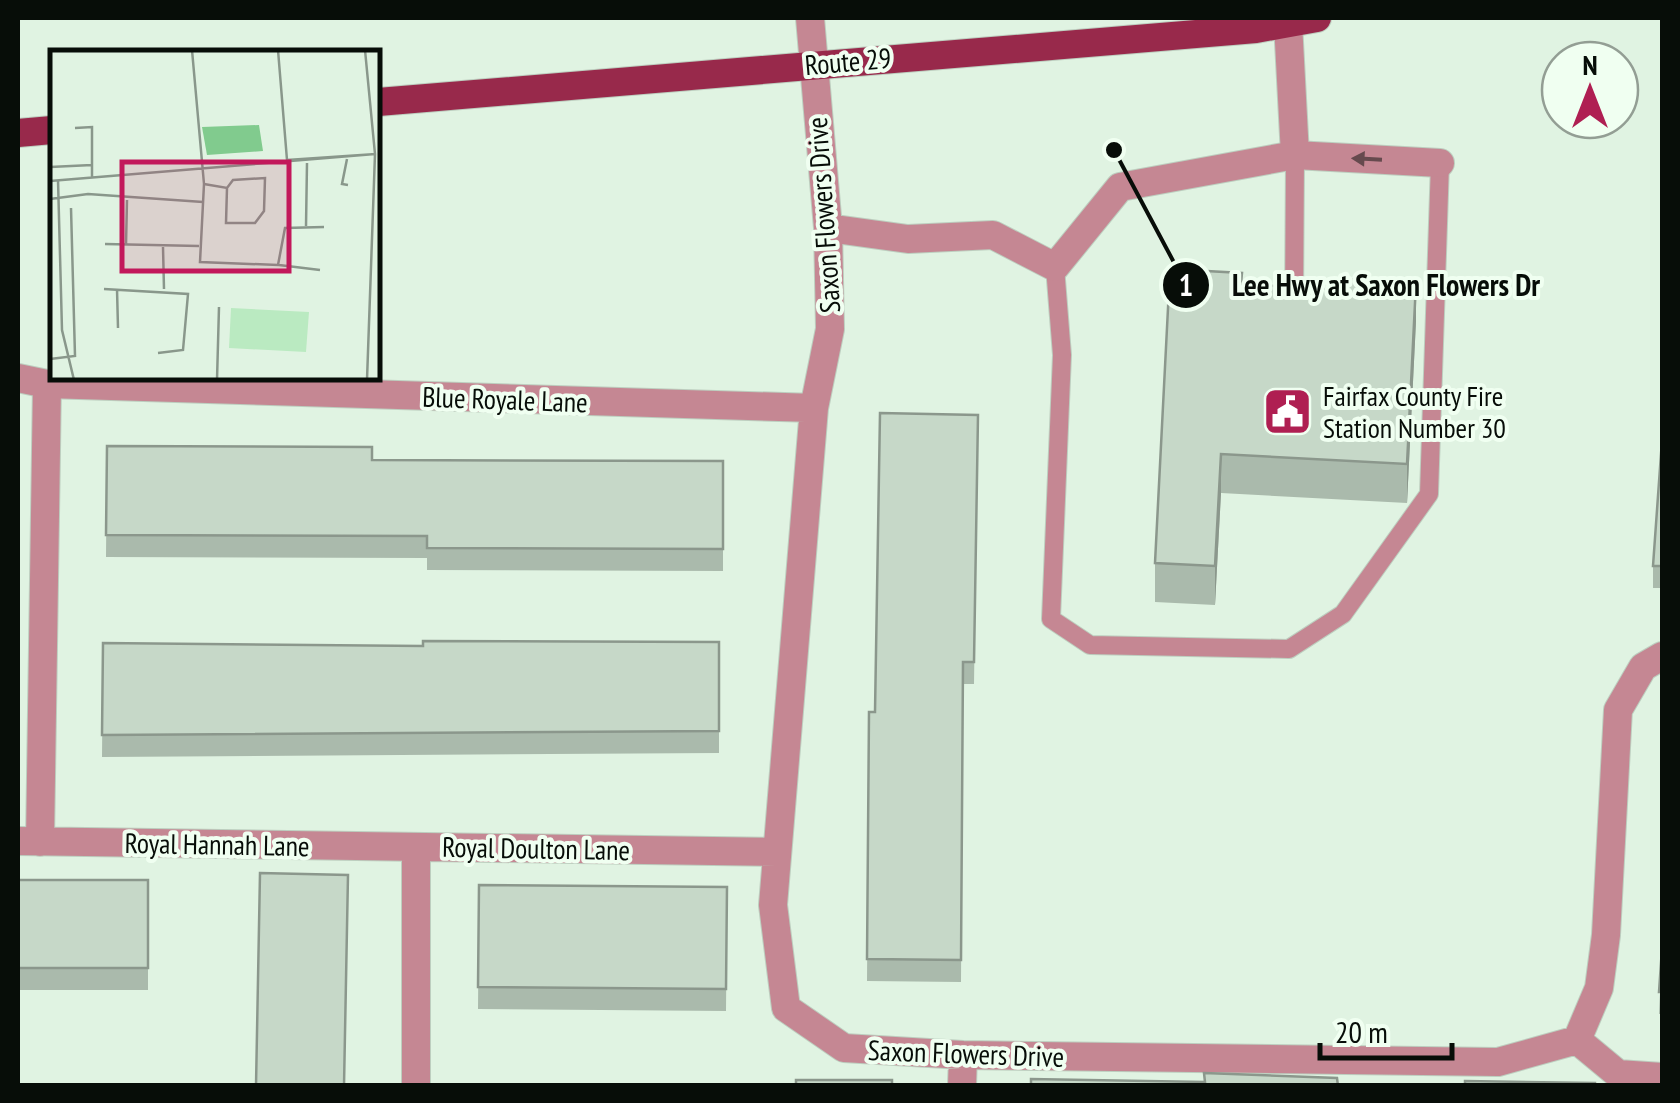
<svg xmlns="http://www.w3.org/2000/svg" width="1680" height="1103" viewBox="0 0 1680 1103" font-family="'PT Sans Narrow',sans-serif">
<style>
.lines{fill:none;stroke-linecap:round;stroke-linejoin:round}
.service-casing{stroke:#bdcebf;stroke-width:20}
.minor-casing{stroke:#bdcebf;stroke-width:30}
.primary-casing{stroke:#bdcebf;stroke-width:30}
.service{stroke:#c58793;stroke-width:18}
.minor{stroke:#c58793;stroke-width:28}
.primary{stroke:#98294b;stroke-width:28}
.wall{fill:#aabaac}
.shaded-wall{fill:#8b978c}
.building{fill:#c6d8c8;stroke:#8b978c;stroke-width:2.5}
.oneway{fill:#664a4e}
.labels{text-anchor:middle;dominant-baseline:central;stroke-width:8;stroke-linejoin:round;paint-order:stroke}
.street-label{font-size:28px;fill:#070d08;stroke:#f0fff1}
.poi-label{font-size:28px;fill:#070d08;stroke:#f0fff1;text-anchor:start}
.inset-road{fill:none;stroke:#89978b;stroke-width:2.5}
.view{fill:#c2185b;fill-opacity:0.15;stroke:#c2185b;stroke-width:5}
.inset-edge{fill:none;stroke:#070d08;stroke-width:5}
.leader{fill:none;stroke:#070d08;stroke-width:4}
.callout-dot{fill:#070d08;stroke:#f0fff1;stroke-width:4}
.mark-label{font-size:30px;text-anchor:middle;font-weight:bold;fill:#fff}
.callout-label{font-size:30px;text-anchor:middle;font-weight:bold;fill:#070d08;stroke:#f0fff1;stroke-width:8;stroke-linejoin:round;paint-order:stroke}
</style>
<rect width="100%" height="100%" fill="#e0f3e2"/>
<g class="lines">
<defs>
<path id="service" d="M1055 267 1062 355 1051 619 1090 645 1289 649 1343 614 1429 494 1440 163
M1294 310 1295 155"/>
<path id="minor" d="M810 18 828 228 830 329 814 408 773 905 786 1008 844 1048 963 1055 1498 1062 1577 1040 1599 988 1606 935 1618 710 1643 667 1662 656
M1288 23 1295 155
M828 228 908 239 993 235 1055 267 1120 187 1295 155 1440 163
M18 378 47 384 814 408
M18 841 776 852
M40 842 47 384
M416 847V1086
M1577 1040 1618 1074 1662 1077
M962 1086 963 1055"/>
<path id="primary" d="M378 102 1256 29 1317 18
M18 133 52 130"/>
</defs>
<use href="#service" class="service-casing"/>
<use href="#minor" class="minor-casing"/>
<use href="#primary" class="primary-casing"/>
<use href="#service" class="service"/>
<use href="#minor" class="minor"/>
<use href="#primary" class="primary"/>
</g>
<path class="wall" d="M1242 284 1416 321 1407 503 1221 493 1215 605 1155 602V563Z
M978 415 974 684H963L961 982 867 981 869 712H875Z
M1662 440V588H1653V566Z
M107 446 372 460 723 461V571L427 570V558L106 557Z
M719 642V753L102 757 103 643 423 646Z
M18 880H148V990H18Z
M479 885 727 887 726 1011 478 1009Z
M1662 948V1014H1659Z"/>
<path class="shaded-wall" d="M1416 283V321L1407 503V464Z
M1221 454V493L1215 605V566Z"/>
<path class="building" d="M1170 269 1242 273 1241 284 1345 290 1346 279 1416 283 1407 464 1221 454 1215 566 1155 563Z
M880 413 978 415 974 662H963L961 960 867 959 869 712H875Z
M1662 440V566H1653Z
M107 446 372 447V460L723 461V549L427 548V536L106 535Z
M423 641 719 642V731L102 735 103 643 423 646Z
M260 873 348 875 344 1086H256Z
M18 880H148V968H18Z
M479 885 727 887 726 989 478 987Z
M1662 948V992H1659Z
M1204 1073 1337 1078 1338 1086H1031V1079L1205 1082Z
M796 1080H892V1086H796Z
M1465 1081 1595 1083V1086H1465Z
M474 1085 664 1086H474Z"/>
<defs><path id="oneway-solid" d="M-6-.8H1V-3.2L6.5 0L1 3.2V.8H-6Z" transform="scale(2.5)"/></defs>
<use class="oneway" href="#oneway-solid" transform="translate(1367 159) rotate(-177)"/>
<defs>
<symbol id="civic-square" viewBox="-11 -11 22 22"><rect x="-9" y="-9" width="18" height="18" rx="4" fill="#af1f52" stroke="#f0fff1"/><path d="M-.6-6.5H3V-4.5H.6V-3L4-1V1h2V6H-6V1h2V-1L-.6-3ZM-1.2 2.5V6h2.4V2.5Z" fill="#fff"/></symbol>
</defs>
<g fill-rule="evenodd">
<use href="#civic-square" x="1260" y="384" width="55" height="55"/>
</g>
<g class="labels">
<g class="street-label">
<text transform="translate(848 61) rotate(-5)">Route 29</text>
<text transform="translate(823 215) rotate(-94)">Saxon Flowers Drive</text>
<text transform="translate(505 399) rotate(2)">Blue Royale Lane</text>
<text transform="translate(217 844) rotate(1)">Royal Hannah Lane</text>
<text transform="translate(536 848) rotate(1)">Royal Doulton Lane</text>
<text transform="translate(966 1053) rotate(2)">Saxon Flowers Drive</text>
</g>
<g class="poi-label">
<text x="1323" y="395">Fairfax County Fire<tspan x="1323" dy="32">Station Number 30</tspan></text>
</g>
</g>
<g transform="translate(50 50)">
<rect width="330" height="330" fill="#e0f3e2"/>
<path d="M209 75 213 101 157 105 152 77Z" fill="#81cb8e"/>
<path d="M181 258 259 262 256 302 179 298Z" fill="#baeac1"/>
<path class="inset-road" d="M142 0 154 134 150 212 228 215 235 178 274 177M228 0 237 110M315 0 325 104 317 330M25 78 42 77V128M297 109 292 134 298 135M237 110 326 104M0 117 42 115M8 130 12 280 24 330M0 131 325 104M154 134 177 138 183 130 215 128 214 161 205 173H176L177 138M0 149 38 144 153 152M256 176 257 113M55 194 149 196M76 195 77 150M113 197 114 239M229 215 270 220M54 239 138 244 133 300 108 303M67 239 68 278M0 309 25 306 21 158M167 330 169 257"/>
<path class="view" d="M72 112H239V221H72Z"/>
<rect width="330" height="330" class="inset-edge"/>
</g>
<path class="leader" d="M1114 150L1186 285"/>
<g class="callout-dot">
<circle cx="1114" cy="150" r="10"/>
<circle cx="1186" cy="285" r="25"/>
</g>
<g class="mark-label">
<text x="1186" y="296">1</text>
</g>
<g class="callout-label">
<text x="1386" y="296">Lee Hwy at Saxon Flowers Dr</text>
</g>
<rect width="1680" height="1103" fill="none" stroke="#070d08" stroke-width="40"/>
<g transform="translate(1590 90)"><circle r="48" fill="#f0fff1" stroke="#939e94" stroke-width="2.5"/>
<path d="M0-8L18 38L0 25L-18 38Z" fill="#af1f52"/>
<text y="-15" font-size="28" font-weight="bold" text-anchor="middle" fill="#070d08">N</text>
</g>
<path d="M1320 1043v15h132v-15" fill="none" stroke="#070d08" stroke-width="5"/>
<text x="1335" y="1043" font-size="30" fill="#070d08" stroke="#f0fff1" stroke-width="8" paint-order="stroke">20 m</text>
</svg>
